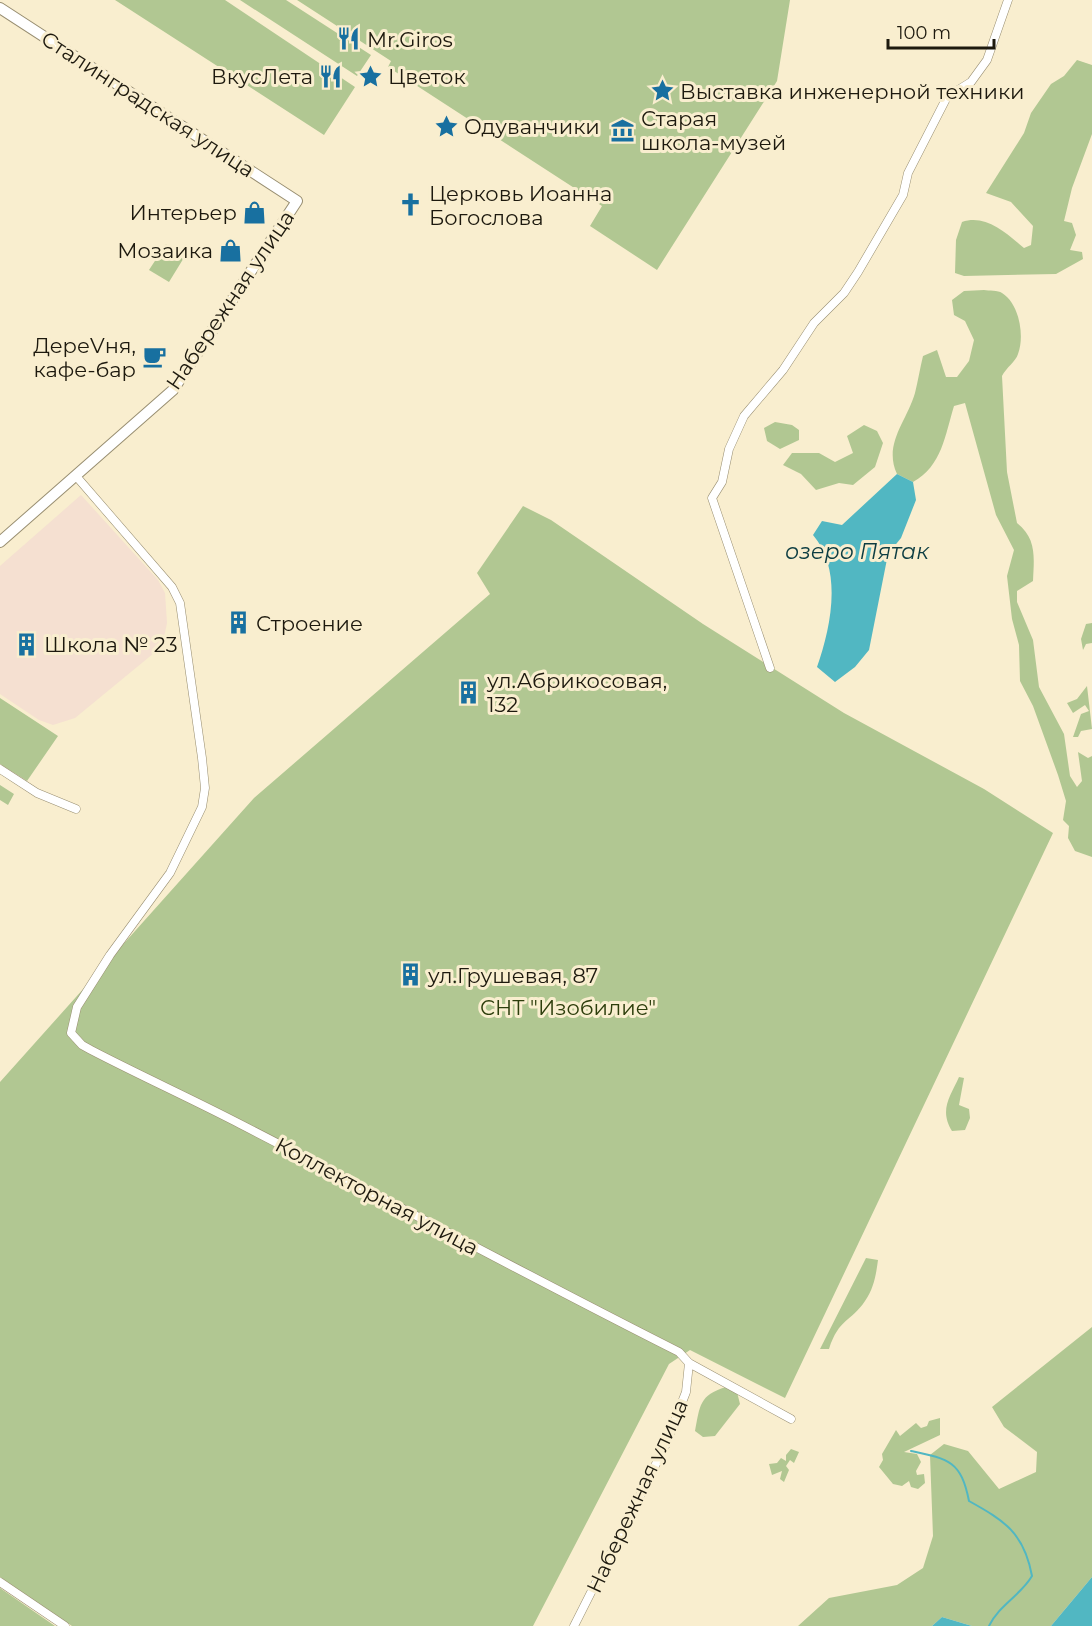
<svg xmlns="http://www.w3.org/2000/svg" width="1092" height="1626" viewBox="0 0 1092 1626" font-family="Montserrat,sans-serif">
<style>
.education{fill:#f5e0d1}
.green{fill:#b1c792}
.water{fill:#51b7c2}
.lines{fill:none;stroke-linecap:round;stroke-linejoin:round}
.stream{stroke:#51b7c2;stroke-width:2}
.street-casing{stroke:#988e71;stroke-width:9}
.secondary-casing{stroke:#988e71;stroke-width:12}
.street{stroke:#fff;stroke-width:8}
.secondary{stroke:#fff;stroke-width:10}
.labels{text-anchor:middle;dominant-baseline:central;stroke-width:6;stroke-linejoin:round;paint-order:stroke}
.poi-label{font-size:21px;fill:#1d190e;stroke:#f9eecf;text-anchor:start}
.street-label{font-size:21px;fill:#1d190e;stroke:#f9eecf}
.park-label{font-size:21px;fill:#2d3e0c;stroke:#f9eecf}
.water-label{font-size:22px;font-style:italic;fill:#0d3d42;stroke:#f9eecf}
</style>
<rect width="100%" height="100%" fill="#f9eecf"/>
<path class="education" d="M81 495 158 580 165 593 167 623 163 642 154 653 75 718 53 725 39 720 0 694V566Z"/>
<path class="green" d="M115 0H225L355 87 324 135Z
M240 0H286L371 55 357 76Z
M297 0H790L777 81 657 270 590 226 602 206 388 67 391 61Z
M1077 60 1092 65V134L1072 188 1064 221 1072 223 1076 235 1070 250 1082 252 1083 259 1056 274 964 276 955 273 956 240 962 222C986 214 1006 233 1024 248L1031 245 1033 226 1011 202 986 193 1024 133 1031 113 1051 84 1064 76Z
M166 244 185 256 169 282 149 270Z
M984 290C989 291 998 290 1002 293 1019 303 1025 336 1018 354 1016 361 1006 368 1002 376L1007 472 1017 523C1037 539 1034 557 1033 581L1017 591V602L1033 640 1039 687 1064 734 1070 776 1077 787 1082 781 1078 752 1088 758 1092 756V857L1075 851 1068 838 1069 826 1063 820 1066 801 1058 775 1033 706 1020 681 1019 645 1012 619 1007 576 1014 550 996 515 965 403 954 406C945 435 942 466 913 482L897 474C883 444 907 421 915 393 918 381 920 368 923 356L937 350 946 377H957L969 361 974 340 965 321 954 315 952 300 964 291Z
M775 422 792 425 799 430V440L780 449 767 441 764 428Z
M864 425 877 431 883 443 875 467 853 485 839 483 816 490 801 474 783 465 792 453H819L835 462 853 453 847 436Z
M523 506 551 520 703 624 844 713 984 789 1053 833 785 1398 690 1350 669 1364 533 1626H72L0 1577V1082L254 798 490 594 477 573Z
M1092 623V643L1086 644 1083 650 1081 639 1086 624Z
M1087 686 1092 729 1081 731 1078 737H1073L1081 714 1089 711 1085 705 1073 713 1067 703 1077 699Z
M0 698 58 736 27 781 0 764Z
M0 785 14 794 8 805 0 800Z
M959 1077 964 1078 959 1105 969 1109 970 1118 965 1130 952 1131C939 1110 950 1097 959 1077Z
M866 1258 878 1260C876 1275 874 1288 865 1301 851 1322 839 1318 829 1349H820Z
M1092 1327V1577L1051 1626H972L942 1617 932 1626H798L829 1598 897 1585 923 1568 933 1536 930 1455 944 1444 968 1451 999 1489 1036 1472 1037 1452 1004 1427 992 1407Z
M726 1387 737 1392 740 1404 715 1436 703 1437 695 1431C700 1406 699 1395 726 1387Z
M940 1418V1435L904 1452 917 1454 921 1462 916 1471 917 1475 924 1474 925 1483 918 1489 911 1487 909 1481 902 1486 893 1484 879 1467 883 1460 882 1454 896 1430 900 1436 916 1423 921 1428 927 1426 929 1421Z
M791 1449 799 1452 794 1463 790 1460 786 1466 789 1470 784 1482 780 1479 782 1471 772 1475 769 1464 777 1463 781 1458 786 1461V1455Z
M0 1588 55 1626H0Z"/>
<path class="water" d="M897 474 913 482 916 500 901 538 888 554 869 650 855 667 835 682 817 667C831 627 843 570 813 535L822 521 842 525Z
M1092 1577V1626H1051Z
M942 1617 972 1626H932Z"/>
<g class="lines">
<path class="stream" d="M911 1451C949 1459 961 1461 969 1501 1005 1521 1024 1533 1032 1576 1021 1595 999 1605 989 1626"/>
<defs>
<path id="street" d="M76 476 172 587 180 603 202 758 205 788 202 807 170 873 110 955 77 1007 71 1033 82 1045 91 1050C141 1076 192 1099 242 1125 388 1200 532 1278 679 1352L689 1363 791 1419
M770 668 712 498 722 482 729 449 744 416 783 370 814 323 844 293 858 272 903 195 908 173 947 97 971 82 987 60 1008 0
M0 769 37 793 76 809
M0 1582 65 1626
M574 1626 665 1446 686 1392 689 1363"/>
<path id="secondary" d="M0 8 297 201 173 390 0 542"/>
</defs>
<use href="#street" class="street-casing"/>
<use href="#secondary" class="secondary-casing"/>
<use href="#street" class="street"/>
<use href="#secondary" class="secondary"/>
</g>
<defs>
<symbol id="restaurant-bare" viewBox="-9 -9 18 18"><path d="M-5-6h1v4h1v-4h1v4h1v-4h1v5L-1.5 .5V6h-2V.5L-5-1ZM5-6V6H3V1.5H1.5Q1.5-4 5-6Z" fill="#1870a0" stroke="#f9eecf" stroke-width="2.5" paint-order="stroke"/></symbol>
<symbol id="sight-bare" viewBox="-9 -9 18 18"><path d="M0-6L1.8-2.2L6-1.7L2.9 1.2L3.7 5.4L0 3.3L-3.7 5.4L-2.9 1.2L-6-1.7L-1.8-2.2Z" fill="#1870a0" stroke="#f9eecf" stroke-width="2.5" paint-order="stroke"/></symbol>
<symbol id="museum-bare" viewBox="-9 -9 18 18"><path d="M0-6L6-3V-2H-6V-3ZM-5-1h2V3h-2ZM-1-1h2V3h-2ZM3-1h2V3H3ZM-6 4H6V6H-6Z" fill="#1870a0" stroke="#f9eecf" stroke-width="2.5" paint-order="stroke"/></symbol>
<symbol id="church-bare" viewBox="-9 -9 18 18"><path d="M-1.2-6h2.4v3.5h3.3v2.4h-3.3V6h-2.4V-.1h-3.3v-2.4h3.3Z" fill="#1870a0" stroke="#f9eecf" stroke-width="2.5" paint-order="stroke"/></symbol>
<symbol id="shop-bare" viewBox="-9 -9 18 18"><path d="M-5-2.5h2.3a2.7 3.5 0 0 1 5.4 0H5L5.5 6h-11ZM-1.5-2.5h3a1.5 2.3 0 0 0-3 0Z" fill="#1870a0" stroke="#f9eecf" stroke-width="2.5" paint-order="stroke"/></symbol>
<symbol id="cafe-bare" viewBox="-9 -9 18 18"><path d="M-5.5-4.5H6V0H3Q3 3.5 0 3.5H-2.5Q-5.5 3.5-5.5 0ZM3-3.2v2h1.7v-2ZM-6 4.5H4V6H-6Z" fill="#1870a0" stroke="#f9eecf" stroke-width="2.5" paint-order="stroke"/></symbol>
<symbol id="building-bare" viewBox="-9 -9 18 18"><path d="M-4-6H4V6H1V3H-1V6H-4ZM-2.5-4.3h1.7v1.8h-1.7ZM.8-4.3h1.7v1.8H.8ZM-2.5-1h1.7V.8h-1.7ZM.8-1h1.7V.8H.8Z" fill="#1870a0" stroke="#f9eecf" stroke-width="2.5" paint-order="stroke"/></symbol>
</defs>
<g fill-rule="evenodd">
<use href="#restaurant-bare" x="332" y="22" width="33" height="33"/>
<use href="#restaurant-bare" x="314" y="60" width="33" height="33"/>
<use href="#sight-bare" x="354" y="60" width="33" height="33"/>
<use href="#sight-bare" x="646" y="74" width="33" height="33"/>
<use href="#sight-bare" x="430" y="110" width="33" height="33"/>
<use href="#museum-bare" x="606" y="114" width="33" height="33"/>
<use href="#church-bare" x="394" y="188" width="33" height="33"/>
<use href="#shop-bare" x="238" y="196" width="33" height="33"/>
<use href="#shop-bare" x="214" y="234" width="33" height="33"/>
<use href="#cafe-bare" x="138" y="340" width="33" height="33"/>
<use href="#building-bare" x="222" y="606" width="33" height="33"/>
<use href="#building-bare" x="10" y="628" width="33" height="33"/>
<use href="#building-bare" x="452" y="676" width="33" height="33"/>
<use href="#building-bare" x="394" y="958" width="33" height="33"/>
</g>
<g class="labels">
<g class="poi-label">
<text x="367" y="39">Mr.Giros</text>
<text x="313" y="76" text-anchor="end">ВкусЛета</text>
<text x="388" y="76">Цветок</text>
<text x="680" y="91">Выставка инженерной техники</text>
<text x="641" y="118">Старая<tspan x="641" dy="24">школа-музей</tspan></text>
<text x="464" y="126">Одуванчики</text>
<text x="429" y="193">Церковь Иоанна<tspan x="429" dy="24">Богослова</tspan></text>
<text x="237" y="212" text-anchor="end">Интерьер</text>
<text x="213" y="250" text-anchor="end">Мозаика</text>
<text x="136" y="345" text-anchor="end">ДереVня,<tspan x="136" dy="24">кафе-бар</tspan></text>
<text x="256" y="623">Строение</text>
<text x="44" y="644">Школа № 23</text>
<text x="487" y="680">ул.Абрикосовая,<tspan x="487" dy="24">132</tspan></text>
<text x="428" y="975">ул.Грушевая, 87</text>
</g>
<g class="street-label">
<text transform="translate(148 104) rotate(33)">Сталинградская улица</text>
<text transform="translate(230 300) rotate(-56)">Набережная улица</text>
<text transform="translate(377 1196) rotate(28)">Коллекторная улица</text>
<text transform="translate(637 1496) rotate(-65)">Набережная улица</text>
</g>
<g class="park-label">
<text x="568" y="1007">СНТ "Изобилие"</text>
</g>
<g class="water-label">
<text x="857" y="551">озеро Пятак</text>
</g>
</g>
<path d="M888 39v9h106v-9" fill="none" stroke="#1d190e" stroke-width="3"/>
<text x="897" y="39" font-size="18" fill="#1d190e" stroke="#f9eecf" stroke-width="4.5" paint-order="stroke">100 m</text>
</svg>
